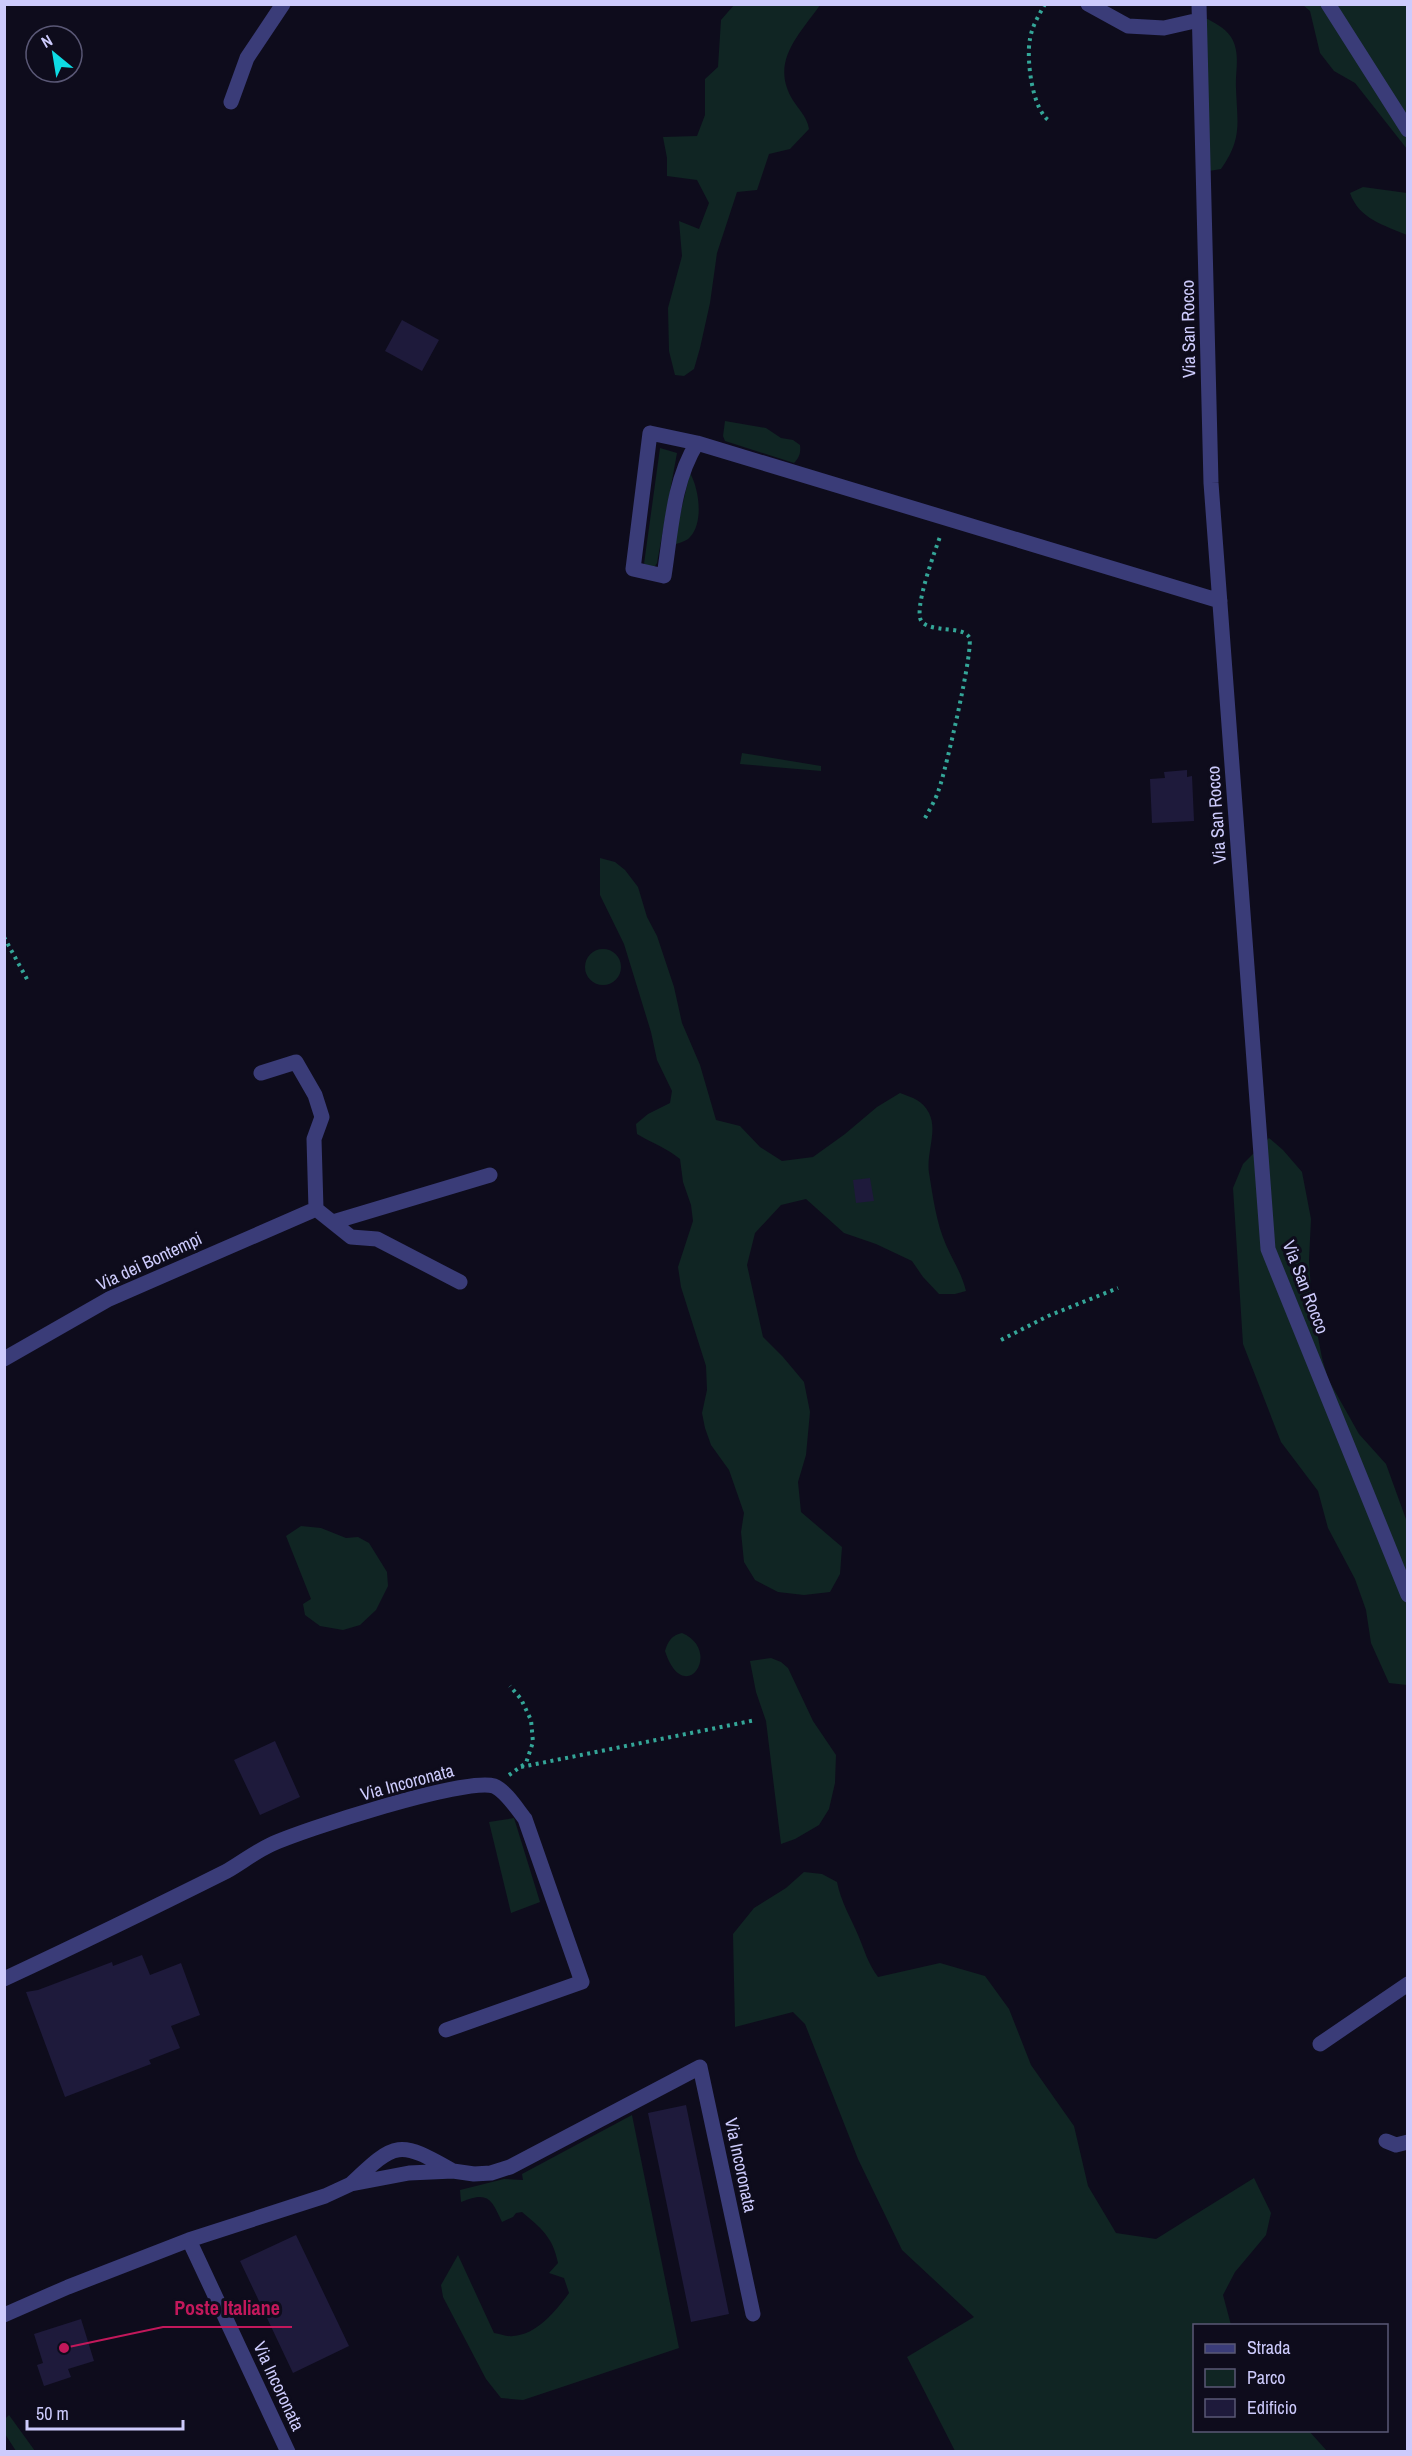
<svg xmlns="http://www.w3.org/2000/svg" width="1412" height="2456" viewBox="0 0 1412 2456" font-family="'Archivo Narrow',sans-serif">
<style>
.green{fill:#102523}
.building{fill:#1e1a3b}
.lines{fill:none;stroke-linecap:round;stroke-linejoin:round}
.path{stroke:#34a698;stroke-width:4;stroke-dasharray:3 4.5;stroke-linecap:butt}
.minor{stroke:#3a3c78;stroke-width:15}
.labels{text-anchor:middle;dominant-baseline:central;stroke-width:6;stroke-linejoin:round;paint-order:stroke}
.street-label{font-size:18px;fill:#cdcbfc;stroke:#0e0c1c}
.leader{fill:none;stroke:#c2185b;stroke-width:2}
.callout-dot{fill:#c2185b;stroke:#0e0c1c;stroke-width:2}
.callout-label{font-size:20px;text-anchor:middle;font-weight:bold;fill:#c2185b;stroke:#0e0c1c;stroke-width:6;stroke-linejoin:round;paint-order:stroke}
</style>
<rect width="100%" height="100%" fill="#0e0c1c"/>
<path class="green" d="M734 5H820C800 34 771 60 791 97 797 108 807 116 809 129L790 149 769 154 757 190 737 192 717 253 710 303 700 348 694 369 684 376 675 375 669 351 668 308 682 256 679 221 699 229 709 203 697 180 667 176V158L663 137 697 136 705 115V79L718 67 721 20Z
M1303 5H1407V149L1355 83 1334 71 1320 53 1310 11Z
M1205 18C1214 22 1225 28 1231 37 1241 53 1235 71 1236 88 1237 122 1243 138 1221 169L1209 171Z
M1363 187 1407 193V235C1384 225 1359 219 1350 193Z
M725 421 766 428 781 438 793 440 800 445C801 453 799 458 794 463L725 441 723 436Z
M660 448 677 453 657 563 654 568 644 564Z
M690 473C699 489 704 522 690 537 687 541 679 543 673 545Z
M742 753 821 766V771L740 764Z
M600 858 615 862 625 870 638 887 647 917 657 936 674 987 682 1023 700 1065 716 1120 740 1126 760 1147 782 1161 813 1157 845 1134 877 1107 900 1093C913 1098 922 1100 929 1113 938 1131 926 1153 929 1173 933 1197 936 1222 946 1245 953 1261 962 1274 966 1291L955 1294H939L923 1277 912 1261 876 1244 844 1233 806 1199 781 1205 755 1233 747 1265 763 1337 783 1357 804 1382 810 1412 806 1455 798 1482 801 1512 842 1547 840 1574 830 1592 804 1595 778 1592 755 1580 744 1562 741 1532 744 1513 729 1470 711 1445 705 1428 702 1413 707 1390 706 1366 681 1287 678 1267 693 1221 691 1205 683 1182 680 1159C667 1148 652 1143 637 1134L636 1124 648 1114 670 1103 672 1091 657 1060 651 1032 624 944 600 895Z
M585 967a18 18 0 1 1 36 0a18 18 0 1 1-36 0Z
M1269 1138 1283 1150 1302 1172 1311 1219 1309 1260 1312 1306 1322 1358 1328 1379 1359 1434 1386 1464 1407 1522V1685L1389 1683 1371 1643 1366 1610 1355 1579 1328 1528 1318 1491 1281 1442 1243 1344 1233 1188 1243 1164Z
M301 1526 321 1528 346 1538 358 1537 369 1543 387 1572 388 1586 376 1610 360 1625 343 1630 320 1626 305 1615 303 1604 311 1599 286 1536Z
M682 1633C724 1651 684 1709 665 1651 668 1641 672 1635 682 1633Z
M771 1658 781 1662 788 1668 813 1721 836 1755 835 1783 829 1809 819 1825 795 1839 781 1844 766 1721 756 1692 750 1661Z
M514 1818 540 1902 511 1913 489 1822Z
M804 1872 822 1874 837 1882C841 1902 850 1916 858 1935 865 1951 867 1962 878 1977L940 1963 985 1976 1009 2009 1031 2065 1074 2126 1088 2186 1116 2233 1156 2239 1254 2178 1271 2213 1266 2235 1235 2272 1223 2295 1231 2325 1194 2326V2430L1309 2431 1327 2451H955L907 2357 974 2317 902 2250 858 2159 805 2024 793 2012 735 2027 733 1934 754 1908 786 1888Z
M632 2115 679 2348 523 2400 501 2398 486 2379 443 2297 441 2285 458 2255 494 2333C500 2334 507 2337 513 2336 536 2335 556 2311 569 2293L564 2278 549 2273 558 2263C553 2237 541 2228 522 2212L516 2213 513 2217 502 2222C491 2198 488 2191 461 2202L460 2190 504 2179 523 2180 522 2174Z
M9 2415 35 2451H16L5 2434V2419Z"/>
<path class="building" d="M402 320 439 340 422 371 385 351Z
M1187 770V777L1192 776 1194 821 1152 823 1150 779 1165 778 1164 772Z
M870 1178 874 1201 856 1203 853 1180Z
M275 1741 300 1797 260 1815 234 1760Z
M142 1955 150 1975 181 1963 200 2015 171 2026 180 2048 149 2060 151 2064 65 2097 26 1992 38 1990 112 1962 113 1966Z
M686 2105 729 2314 691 2322 648 2113Z
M296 2235 349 2346 293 2373 240 2261Z
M81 2319 94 2361 68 2369 71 2377 44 2386 37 2365 43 2363 34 2334Z"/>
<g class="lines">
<path class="path" d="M1045 4C1039 15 1032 26 1030 39 1026 58 1032 112 1051 122
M925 818C930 809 936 799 939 789 945 773 975 645 969 637 965 630 951 630 943 629 936 628 927 627 922 622 912 612 936 548 941 534
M4 937 28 981
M1001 1340 1048 1316 1118 1288
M521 1767 756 1720
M509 1775 526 1763 533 1742 531 1720 521 1699 510 1686"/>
<path class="minor" d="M1088 4 1128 26 1164 28 1199 20
M1199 4 1211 483 1268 1249 1408 1595
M1328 4 1408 130
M231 102 247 58 283 4
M697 443C673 481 671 532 664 576L633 569 650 433 697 443 1220 601
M261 1073 296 1062 315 1095 322 1117 314 1139 316 1209 351 1237 377 1239 460 1282
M333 1222 490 1175
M4 1359 109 1299 316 1209
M4 1979C79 1944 153 1908 227 1871 241 1863 255 1852 270 1845 302 1830 465 1777 494 1786 506 1791 517 1809 525 1819L582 1982 446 2030
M1320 2044 1408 1984
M1386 2141 1396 2145 1408 2142
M351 2184C396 2141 399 2140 453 2171
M189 2240 288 2452
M4 2315 68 2287 189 2240 325 2196 351 2184 409 2173 453 2171 474 2174 491 2173 510 2167 700 2067 753 2314"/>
</g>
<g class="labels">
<g class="street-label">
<text transform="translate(1188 329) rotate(-91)">Via San Rocco</text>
<text transform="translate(1216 815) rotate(-94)">Via San Rocco</text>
<text transform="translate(149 1261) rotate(-25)">Via dei Bontempi</text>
<text transform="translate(1306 1287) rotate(69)">Via San Rocco</text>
<text transform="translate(407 1782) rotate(-15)">Via Incoronata</text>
<text transform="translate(741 2165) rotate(78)">Via Incoronata</text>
<text transform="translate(279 2386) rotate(65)">Via Incoronata</text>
</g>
</g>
<path class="leader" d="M64 2348L163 2327H292"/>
<circle class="callout-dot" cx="64" cy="2348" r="6"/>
<g class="callout-label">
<text x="227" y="2315">Poste Italiane</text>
</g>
<rect width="1412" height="2456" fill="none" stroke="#cdcbfc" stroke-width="12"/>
<rect x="1193" y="2324" width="195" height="108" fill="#0e0c1c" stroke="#5a5876" stroke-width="1.5"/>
<rect x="1205" y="2344" width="30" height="9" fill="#3a3c78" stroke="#5a5876" stroke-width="1.5"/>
<text x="1247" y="2354" font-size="18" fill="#cdcbfc">Strada</text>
<rect x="1205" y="2369" width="30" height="18" fill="#102523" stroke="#5a5876" stroke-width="1.5"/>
<text x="1247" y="2384" font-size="18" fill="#cdcbfc">Parco</text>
<rect x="1205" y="2399" width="30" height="18" fill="#1e1a3b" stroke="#5a5876" stroke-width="1.5"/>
<text x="1247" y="2414" font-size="18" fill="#cdcbfc">Edificio</text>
<g transform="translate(54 54) rotate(330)"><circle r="28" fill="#0e0c1c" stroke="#5a5876" stroke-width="1.5"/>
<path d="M0-4.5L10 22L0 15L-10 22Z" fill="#0edce4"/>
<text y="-9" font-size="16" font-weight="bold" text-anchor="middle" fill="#cdcbfc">N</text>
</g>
<path d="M27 2420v9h156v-9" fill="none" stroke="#cdcbfc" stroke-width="3"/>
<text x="36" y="2420" font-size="18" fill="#cdcbfc" stroke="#0e0c1c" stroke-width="4.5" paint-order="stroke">50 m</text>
</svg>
